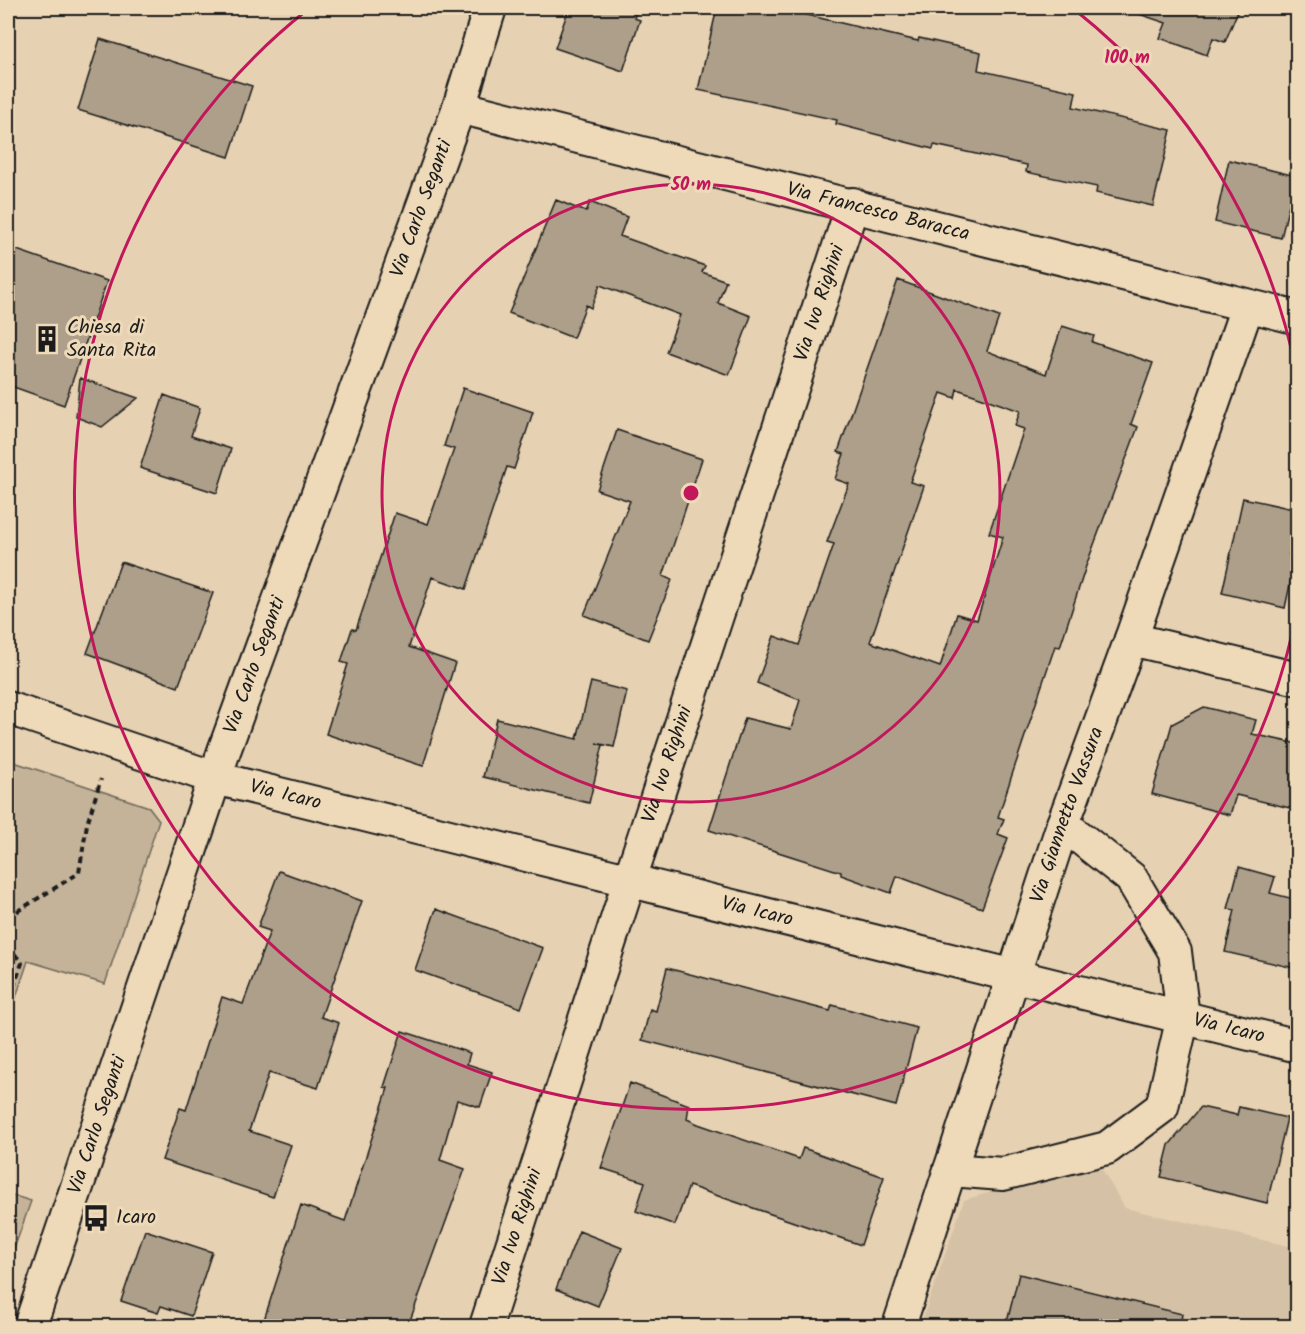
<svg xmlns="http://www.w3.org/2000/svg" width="1305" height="1334" viewBox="0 0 1305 1334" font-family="Kalam,sans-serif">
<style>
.built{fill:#d5c2a6}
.green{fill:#c4b399;stroke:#70685a;stroke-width:1.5}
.building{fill:#ad9f89;stroke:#1c1c1c;stroke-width:1.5;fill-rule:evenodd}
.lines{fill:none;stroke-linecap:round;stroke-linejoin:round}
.minor-casing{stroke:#1c1c1c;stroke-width:36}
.path{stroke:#1c1c1c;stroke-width:4;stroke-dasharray:6 4.5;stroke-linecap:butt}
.minor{stroke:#eed9b8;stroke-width:32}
.ring{fill:none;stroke:#c2185b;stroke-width:3}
.labels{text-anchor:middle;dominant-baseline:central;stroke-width:6;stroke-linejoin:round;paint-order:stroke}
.street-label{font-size:20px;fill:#1c1c1c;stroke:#eed9b8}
.poi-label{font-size:20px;fill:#1c1c1c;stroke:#eed9b8;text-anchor:start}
.centre{fill:#c2185b;stroke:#eed9b8;stroke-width:3}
.ring-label{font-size:18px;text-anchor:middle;font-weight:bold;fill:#c2185b;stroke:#eed9b8;stroke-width:6;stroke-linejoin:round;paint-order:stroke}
</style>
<rect width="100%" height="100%" fill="#e6d1b2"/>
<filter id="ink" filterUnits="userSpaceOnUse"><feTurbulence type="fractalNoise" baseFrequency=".0167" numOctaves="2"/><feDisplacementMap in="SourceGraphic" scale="12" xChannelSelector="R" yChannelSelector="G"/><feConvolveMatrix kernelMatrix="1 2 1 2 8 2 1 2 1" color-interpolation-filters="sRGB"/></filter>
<g filter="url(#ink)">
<path class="built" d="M1097 1161 1125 1208 1297 1248V1326H920L964 1200Z"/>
<path class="green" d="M8 760 149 807 159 820 105 984 28 961 8 1021Z
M8 1194 31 1201 8 1266Z"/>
<path class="building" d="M569 8H638L634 18 640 20 623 71 555 48Z
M717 8H777L918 41 919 38 981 52 978 70 1076 92 1073 107 1171 130 1153 206 1096 193 1097 187 1026 172 1027 165 934 145 933 149 836 124 837 120 698 90Z
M1140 8H1239L1225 42 1213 38 1207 55 1160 38 1166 23 1139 14Z
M100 39 252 86 229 157 78 110Z
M1229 160 1296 176 1281 238 1215 222Z
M556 200 586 212 590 202 627 217 620 236 705 266 702 272 726 281 718 303 751 316 729 375 666 352 680 315 600 285 591 308 586 305 573 338 509 313Z
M8 247 107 281 64 405 8 385Z
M898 280 999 317 987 351 1046 374 1062 326 1094 336 1092 342 1153 363 1131 424 1138 427 1086 566 1060 647 1055 646 998 817 1004 819 998 834 1008 838 982 908 897 876 891 893 841 875V872L709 830 745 718 791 729 800 700 757 683 774 636 799 645 834 544 827 542 849 484 835 479 844 454 838 452ZM957 389 1020 411 1015 426 1024 429 989 533 1003 537 977 620 957 614 940 667 870 642 924 486 910 482 941 393 955 398Z
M80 378 138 398 102 427 76 417Z
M463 388 533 412 514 469 507 467 466 589 432 577 409 647 455 663 423 766 326 734 348 664 341 662 352 629 356 630 395 513 428 524 454 449 444 446Z
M164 395 200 408 191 436 231 449 217 493 140 468Z
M617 430 702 459 663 576 672 580 648 640 584 615 630 501 597 490Z
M1243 498 1298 510 1289 555 1296 557 1285 608 1222 593Z
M121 562 213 593 178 687 87 653Z
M591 682 627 691 614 747 596 743 603 745 589 803 483 777 497 719 577 739Z
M1204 707 1256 720 1252 734 1298 744V810L1236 795 1230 815 1152 794 1172 724Z
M1239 867 1275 877 1270 893 1298 900V969L1225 952 1235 910 1228 909Z
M279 871 362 901 321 1017 339 1023 318 1088 269 1073 249 1131 291 1145 273 1197 162 1160 180 1108 186 1110 222 997 243 1004 270 931 258 927Z
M436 909 543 948 521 1008 415 970Z
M667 968 830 1011 832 1005 917 1028 896 1106 642 1040 650 1009 656 1011Z
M402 1031 470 1053 467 1064 492 1072 480 1107 457 1100 440 1160 465 1169 408 1326H262L301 1205 345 1221 388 1088 384 1087Z
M630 1083 689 1105 687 1119 698 1124 799 1159 803 1148 884 1177 861 1245 689 1186 675 1225 636 1211 645 1182 601 1168Z
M1201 1107 1237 1115 1239 1107 1287 1118 1267 1203 1161 1177 1169 1145Z
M145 1230 212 1252 191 1316 161 1306 158 1313 121 1301Z
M579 1231 622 1248 598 1306 556 1289Z
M1019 1274 1182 1314 1180 1326H1006Z"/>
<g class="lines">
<defs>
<g id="minor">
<path id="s1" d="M459 107 1298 318"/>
<path d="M1131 639 1298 679"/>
<path id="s2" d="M8 708 215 778 1298 1046"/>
<path d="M950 1170 1003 1174 1107 1148 1162 1107 1183 1017 1175 952 1131 878 1063 824"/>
<path id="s3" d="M30 1326 224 751 459 107 490 8"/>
<path id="s4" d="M486 1326 629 882 853 204"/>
<path id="s5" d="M899 1326 1063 824 1131 639 1247 307"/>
</g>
</defs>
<use href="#minor" class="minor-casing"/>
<path class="path" d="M8 917 79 873 87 824 101 779
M8 946 22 963 8 1004"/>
<use href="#minor" class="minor"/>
</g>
</g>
<g class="ring">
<circle cx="691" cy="493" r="309"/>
<path d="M1297 611A617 617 0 1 1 307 10M1075 10A617 617 0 0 1 1297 375"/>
</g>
<defs>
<symbol id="building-bare" viewBox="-9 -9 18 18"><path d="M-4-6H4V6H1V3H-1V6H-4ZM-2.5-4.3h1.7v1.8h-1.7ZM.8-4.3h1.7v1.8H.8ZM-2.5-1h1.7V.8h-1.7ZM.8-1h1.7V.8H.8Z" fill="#1c1c1c" stroke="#eed9b8" stroke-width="2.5" paint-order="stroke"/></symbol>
<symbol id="bus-bare" viewBox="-9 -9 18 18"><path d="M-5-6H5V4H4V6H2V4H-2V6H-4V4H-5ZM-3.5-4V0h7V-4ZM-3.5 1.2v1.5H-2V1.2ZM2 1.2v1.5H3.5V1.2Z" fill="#1c1c1c" stroke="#eed9b8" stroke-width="2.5" paint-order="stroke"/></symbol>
</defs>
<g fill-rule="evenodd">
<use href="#building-bare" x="28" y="320" width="38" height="38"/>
<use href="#bus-bare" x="77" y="1199" width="38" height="38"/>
</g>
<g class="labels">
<g class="street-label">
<text stroke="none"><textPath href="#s3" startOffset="1184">Via Carlo Seganti</textPath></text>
<text stroke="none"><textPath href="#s1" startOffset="432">Via Francesco Baracca</textPath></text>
<text stroke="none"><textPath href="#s4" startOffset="1076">Via Ivo Righini</textPath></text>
<text stroke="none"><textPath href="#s3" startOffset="698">Via Carlo Seganti</textPath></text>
<text stroke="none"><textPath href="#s4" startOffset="590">Via Ivo Righini</textPath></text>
<text stroke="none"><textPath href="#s2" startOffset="291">Via Icaro</textPath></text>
<text stroke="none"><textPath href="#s5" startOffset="538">Via Giannetto Vassura</textPath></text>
<text stroke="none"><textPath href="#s2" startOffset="777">Via Icaro</textPath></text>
<text stroke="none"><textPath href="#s2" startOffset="1263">Via Icaro</textPath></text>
<text stroke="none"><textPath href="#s3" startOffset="212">Via Carlo Seganti</textPath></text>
<text stroke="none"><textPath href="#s4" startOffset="104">Via Ivo Righini</textPath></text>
</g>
<g class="poi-label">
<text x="67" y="328">Chiesa di<tspan x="67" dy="23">Santa Rita</tspan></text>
<text x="116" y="1218">Icaro</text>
</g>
</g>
<circle cx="691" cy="493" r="9" class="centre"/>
<g class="ring-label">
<text x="1127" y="63">100 m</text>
<text x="691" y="190">50 m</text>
</g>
<rect width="1305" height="1334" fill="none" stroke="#eed9b8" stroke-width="30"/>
<rect x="15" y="15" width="1275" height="1304" fill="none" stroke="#1c1c1c" stroke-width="2" filter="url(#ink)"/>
</svg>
